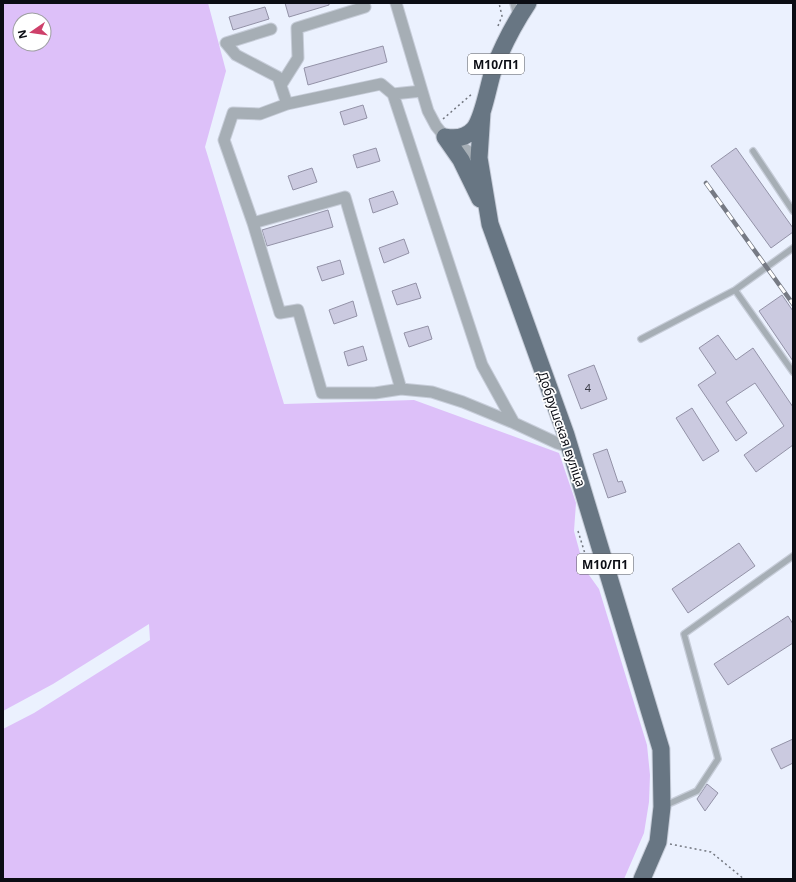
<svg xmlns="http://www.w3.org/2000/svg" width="796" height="882" viewBox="0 0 796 882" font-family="'Noto Sans',sans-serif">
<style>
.green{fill:#ddc0f9;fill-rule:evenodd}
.building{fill:#cbcae0;stroke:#9392a7}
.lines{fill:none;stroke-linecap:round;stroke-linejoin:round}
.lane-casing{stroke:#c7cdd9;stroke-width:8}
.street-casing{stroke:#c7cdd9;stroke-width:13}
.primary-casing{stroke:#c7cdd9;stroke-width:19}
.path{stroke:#72767f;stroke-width:1.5;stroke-dasharray:2 3;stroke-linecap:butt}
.lane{stroke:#a6aeb5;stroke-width:5.5}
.street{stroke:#a6aeb5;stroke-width:11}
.primary{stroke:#687683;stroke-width:17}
.rail-casing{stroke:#767a84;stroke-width:4.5}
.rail{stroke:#fff;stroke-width:3;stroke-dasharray:9;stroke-linecap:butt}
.labels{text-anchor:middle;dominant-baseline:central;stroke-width:3.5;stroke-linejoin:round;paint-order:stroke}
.number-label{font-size:11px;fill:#3b3c47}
.shield{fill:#fff;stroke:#54565a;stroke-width:1}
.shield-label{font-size:12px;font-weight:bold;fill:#0b0d14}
.street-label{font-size:13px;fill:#0b0d14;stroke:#fff}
</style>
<rect width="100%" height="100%" fill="#ebf1fe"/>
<path class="green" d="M3 3H208L226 71 205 147 284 404 414 400 559 453 576 503 574 531 584 568 599 589 647 745 650 775 649 802 644 833 624 879H3V729L34 713 150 640 149 624 53 684 3 711ZM20 20H44V44H20Z"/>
<path class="building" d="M285 3H329V5L289 17Z
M265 7 269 19 233 30 229 17Z
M383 46 387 62 308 85 304 68Z
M363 105 367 118 344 125 340 112Z
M376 148 380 161 357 168 353 155Z
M736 148 793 228V232L771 248 711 166Z
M312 168 317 182 293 190 288 176Z
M393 191 398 204 373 213 369 199Z
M328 210 333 227 267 246 262 230Z
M404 239 409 253 384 263 379 248Z
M340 260 344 274 322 281 317 267Z
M416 283 421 298 397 305 392 291Z
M782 295 793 311V361L759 311Z
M353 301 357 316 334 324 329 310Z
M428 326 432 339 409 347 404 333Z
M718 335 736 360 753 348 793 407V445L756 472 744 455 784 426 755 383 726 402 747 433 736 441 698 385 716 373 699 348Z
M363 346 367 360 348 366 344 352Z
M594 365 607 399 581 409 568 375Z
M692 408 719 451 703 461 676 418Z
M607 449 618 482 622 481 626 492 608 498 593 454Z
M739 543 755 566 688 613 672 589Z
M788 616 793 624V643L728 685 714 664Z
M793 739V763L781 769 771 749Z
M707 784 718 793 705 811 697 799Z"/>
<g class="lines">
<defs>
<path id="lane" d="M513 3 516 14
M753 151 793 211
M735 290 793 372
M641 339 735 290 793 248
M664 806 697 791 718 759 684 634 793 556"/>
<path id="street" d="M396 3 422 91 428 111 436 126 445 137 479 158
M271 29 226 43 236 55 278 77 287 104
M281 85 298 58 297 28 365 7
M422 91 393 94 381 84 287 104 260 114 233 113 224 140 253 223 280 313 298 310 322 393H375L401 389 432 392 463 402 514 423 557 443 569 447
M393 94 482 365 514 423
M253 223 345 197 401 389"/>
<path id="primary" d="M482 112 479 158 490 224 566 435 661 749 662 807 658 842 642 879
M445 137C455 139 466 138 474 129 483 118 488 87 493 71 502 47 514 24 528 3
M445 137 461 160 480 199"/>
</defs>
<use href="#lane" class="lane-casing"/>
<use href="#street" class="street-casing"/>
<use href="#primary" class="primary-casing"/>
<path class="path" d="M498 26 502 16 499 3
M443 119 473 93
M578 531 586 557
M670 844 711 852 744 879"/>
<use href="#lane" class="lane"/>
<use href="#street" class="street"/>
<use href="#primary" class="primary"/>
<defs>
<path id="rail" d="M706 183 793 304"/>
</defs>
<use href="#rail" class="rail-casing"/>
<use href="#rail" class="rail"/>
</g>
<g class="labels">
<g class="number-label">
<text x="588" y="387">4</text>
</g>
<g class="shield">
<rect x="468" y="54" width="56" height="20" rx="3"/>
<rect x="577" y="554" width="56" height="20" rx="3"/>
</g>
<g class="shield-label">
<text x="496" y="64">М10/П1</text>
<text x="605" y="564">М10/П1</text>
</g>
<g class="street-label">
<text transform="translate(562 429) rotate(71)">Добрушская вуліца</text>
</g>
</g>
<rect width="796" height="882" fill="none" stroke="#0b0d14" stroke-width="8"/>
<g transform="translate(32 32) rotate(257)"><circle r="19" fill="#ffffff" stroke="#9d9ea1"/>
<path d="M0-3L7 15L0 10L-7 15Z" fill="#ce406a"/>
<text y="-6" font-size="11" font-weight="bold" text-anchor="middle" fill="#0b0d14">N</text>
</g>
</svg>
